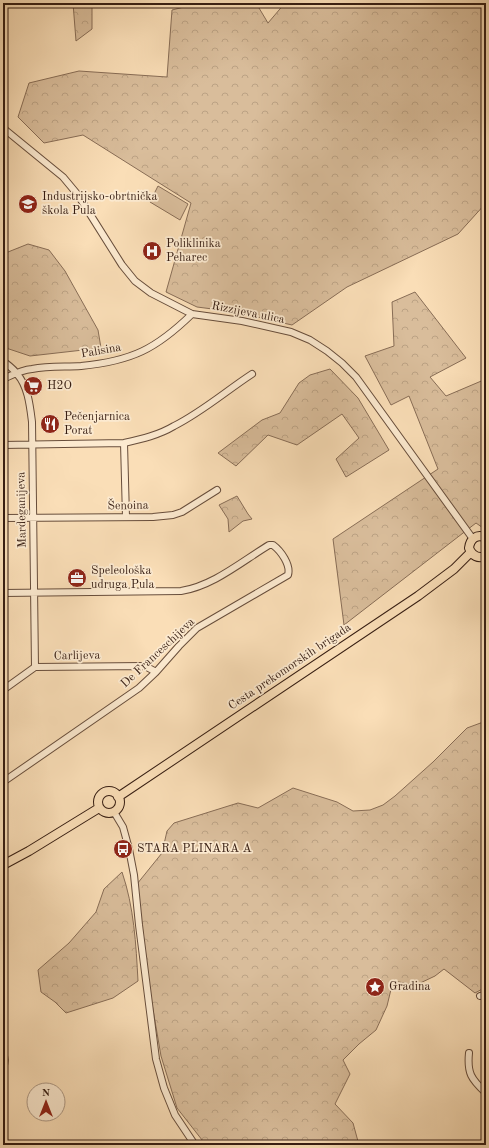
<svg xmlns="http://www.w3.org/2000/svg" width="489" height="1148" viewBox="0 0 489 1148" font-family="'Old Standard TT',serif">
<style>
.forest{fill:url(#forest-crowns);stroke:#886d56}
.garden{fill:#d9bd9b;stroke:#886d56}
.lines{fill:none;stroke-linecap:round;stroke-linejoin:round}
.minor-casing{stroke:#674d3b;stroke-width:8}
.major-casing{stroke:#361d12;stroke-width:10}
.minor{stroke:#fcead0;stroke-width:6}
.major{stroke:#fadeb7;stroke-width:8}
.labels{text-anchor:middle;dominant-baseline:central;stroke-width:3.5;stroke-linejoin:round;paint-order:stroke}
.poi-label{font-size:12px;fill:#361d12;stroke:#fcead0;text-anchor:start}
.street-label{font-size:12px;fill:#361d12;stroke:#fcead0}
</style>
<defs>
<pattern id="forest-crowns" width="20" height="18" patternUnits="userSpaceOnUse"><rect width="20" height="18" fill="#d9bd9b"/><path d="M2 6a3 3 0 1 1 6 0M12 15a3 3 0 1 1 6 0" fill="none" stroke="#bba284"/></pattern>
</defs>
<rect width="100%" height="100%" fill="#fadeb7"/>
<filter id="stains"><feTurbulence type="fractalNoise" baseFrequency=".005" numOctaves="4"/><feColorMatrix values="0 0 0 0 .2 0 0 0 0 .09 0 0 0 0 .02 0 0 0 .5 -.17"/></filter>
<radialGradient id="worn" r=".72"><stop offset=".6" stop-color="#630" stop-opacity="0"/><stop offset="1" stop-color="#630" stop-opacity=".3"/></radialGradient>
<path class="forest" d="M73 3H92V29L76 41Z
M200 3H256L268 23 285 3H486V203L458 234 347 287 292 325 236 312 197 307 166 292 191 203 83 135 44 143 18 117 29 83 79 71 167 77 172 10Z
M28 244 49 250 65 271 98 330 101 348 30 356 3 347V254Z
M415 292 466 358 430 377 446 396 486 379V530L476 523 344 625 333 539 438 469 409 396 391 405 365 356 394 346 392 302Z
M330 369 358 398 389 450 346 477 336 459 359 438 342 414 297 445 268 435 236 466 218 453 262 420 280 413 299 383 310 375Z
M237 496 248 514 252 519 243 521 229 532 228 519 219 505Z
M486 721V987L475 993 444 969 435 976 416 985 393 981 387 1006 376 1030 359 1044 343 1060 350 1074 335 1104 353 1123 359 1145H206L177 1108 161 1056 151 998 137 884 162 853 167 831 174 823 238 803 258 808 293 788 337 802 353 811 370 810 383 805 395 796 433 762 467 728Z
M122 872C134 907 136 944 138 981L113 998 66 1013 55 1002 41 992 38 970 69 943 96 912 104 889Z"/>
<path class="garden" d="M158 186 188 204 180 220 150 202Z"/>
<g class="lines">
<defs>
<path id="minor" d="M3 128 63 177 78 195 122 265 135 281 151 293 192 314 242 321 291 332 310 340 327 351 342 363 356 377 473 539
M3 361C8 365 14 369 17 374 28 386 30 406 32 422L35 667
M3 379C12 375 21 370 32 369 48 366 65 367 81 366 132 361 156 349 192 314
M124 443 126 517
M3 445 124 443C142 439 159 435 174 426 202 412 226 391 252 374
M3 518 153 517 173 515 182 512 217 490
M3 593 181 591C213 586 241 562 269 545H273C281 551 291 565 288 575L197 628 179 646 156 672 139 688 3 782
M3 690 35 667 145 666 156 672
M114 812 123 827 129 849 134 875 139 925 156 1059 164 1088 175 1115 195 1145
M480 996 486 994
M469 1053C467 1073 471 1079 486 1093
M3 1054C6 1059 5 1063 3 1068"/>
<path id="major" d="M486 538C477 533 470 539 469 548 472 556 478 559 486 556
M98 802a11 11 0 1 1 22 0a11 11 0 1 1-22 0Z
M118 797 418 596 454 569 471 552
M3 865 29 851 99 808"/>
</defs>
<use href="#minor" class="minor-casing"/>
<use href="#major" class="major-casing"/>
<use href="#minor" class="minor"/>
<use href="#major" class="major"/>
</g>
<defs>
<symbol id="school-disc" viewBox="-11 -11 22 22"><circle r="9.5" fill="#8f2418" stroke="#fcead0"/><path d="M0-5L7-2L0 1L-7-2ZM-4 1L0 2.5L4 1V4Q0 6-4 4Z" fill="#fff"/></symbol>
<symbol id="hospital-disc" viewBox="-11 -11 22 22"><circle r="9.5" fill="#8f2418" stroke="#fcead0"/><path d="M-5-5h3v3.5h4V-5h3V5h-3V1.5h-4V5h-3Z" fill="#fff"/></symbol>
<symbol id="supermarket-disc" viewBox="-11 -11 22 22"><circle r="9.5" fill="#8f2418" stroke="#fcead0"/><path d="M-6-5.5h2.5l.6 2H6L4.5 2H-2.5L-4.4-4H-6ZM-1.5 3.2a1.3 1.3 0 1 0 .1 0ZM3 3.2a1.3 1.3 0 1 0 .1 0Z" fill="#fff"/></symbol>
<symbol id="restaurant-disc" viewBox="-11 -11 22 22"><circle r="9.5" fill="#8f2418" stroke="#fcead0"/><path d="M-5-6h1v4h1v-4h1v4h1v-4h1v5L-1.5 .5V6h-2V.5L-5-1ZM5-6V6H3V1.5H1.5Q1.5-4 5-6Z" fill="#fff"/></symbol>
<symbol id="office-disc" viewBox="-11 -11 22 22"><circle r="9.5" fill="#8f2418" stroke="#fcead0"/><path d="M-6-3h4V-5.5h4V-3h4V5H-6ZM-1-4.5V-3h2v-1.5ZM-6 0V1H6V0Z" fill="#fff"/></symbol>
<symbol id="bus-disc" viewBox="-11 -11 22 22"><circle r="9.5" fill="#8f2418" stroke="#fcead0"/><path d="M-5-6H5V4H4V6H2V4H-2V6H-4V4H-5ZM-3.5-4V0h7V-4ZM-3.5 1.2v1.5H-2V1.2ZM2 1.2v1.5H3.5V1.2Z" fill="#fff"/></symbol>
<symbol id="sight-disc" viewBox="-11 -11 22 22"><circle r="9.5" fill="#8f2418" stroke="#fcead0"/><path d="M0-6L1.8-2.2L6-1.7L2.9 1.2L3.7 5.4L0 3.3L-3.7 5.4L-2.9 1.2L-6-1.7L-1.8-2.2Z" fill="#fff"/></symbol>
</defs>
<g fill-rule="evenodd">
<use href="#school-disc" x="17" y="193" width="22" height="22"/>
<use href="#hospital-disc" x="141" y="240" width="22" height="22"/>
<use href="#supermarket-disc" x="22" y="375" width="22" height="22"/>
<use href="#restaurant-disc" x="39" y="413" width="22" height="22"/>
<use href="#office-disc" x="66" y="567" width="22" height="22"/>
<use href="#bus-disc" x="112" y="838" width="22" height="22"/>
<use href="#sight-disc" x="364" y="976" width="22" height="22"/>
</g>
<g class="labels">
<g class="poi-label">
<text x="42" y="197">Industrijsko-obrtnička<tspan x="42" dy="14">škola Pula</tspan></text>
<text x="166" y="244">Poliklinika<tspan x="166" dy="14">Peharec</tspan></text>
<text x="47" y="386">H2O</text>
<text x="64" y="417">Pečenjarnica<tspan x="64" dy="14">Porat</tspan></text>
<text x="91" y="571">Speleološka<tspan x="91" dy="14">udruga Pula</tspan></text>
<text x="137" y="849">STARA PLINARA A</text>
<text x="389" y="987">Gradina</text>
</g>
<g class="street-label">
<text transform="translate(248 313) rotate(11)">Rizzijeva ulica</text>
<text transform="translate(101 351) rotate(-10)">Palisina</text>
<text transform="translate(128 506) rotate(-1)">Šenoina</text>
<text transform="translate(22 510) rotate(-91)">Mardeganijeva</text>
<text transform="translate(158 653) rotate(-43)">De Franceschijeva</text>
<text transform="translate(77 656) rotate(-1)">Carlijeva</text>
<text transform="translate(290 667) rotate(-34)">Cesta prekomorskih brigada</text>
</g>
</g>
<rect width="489" height="1148" fill="none" stroke="#fadeb7" stroke-width="16"/>
<rect x="4" y="4" width="481" height="1140" fill="none" stroke="#361d12" stroke-width="2"/>
<rect x="8" y="8" width="473" height="1132" fill="none" stroke="#361d12"/>
<g transform="translate(46 1102)"><circle r="19" fill="#fcead0" stroke="#ad9884"/>
<path d="M0-3L7 15L0 10L-7 15Z" fill="#8f2418"/>
<text y="-6" font-size="11" font-weight="bold" text-anchor="middle" fill="#361d12">N</text>
</g>
<rect width="100%" height="100%" filter="url(#stains)"/>
<rect width="100%" height="100%" fill="url(#worn)"/>
</svg>
